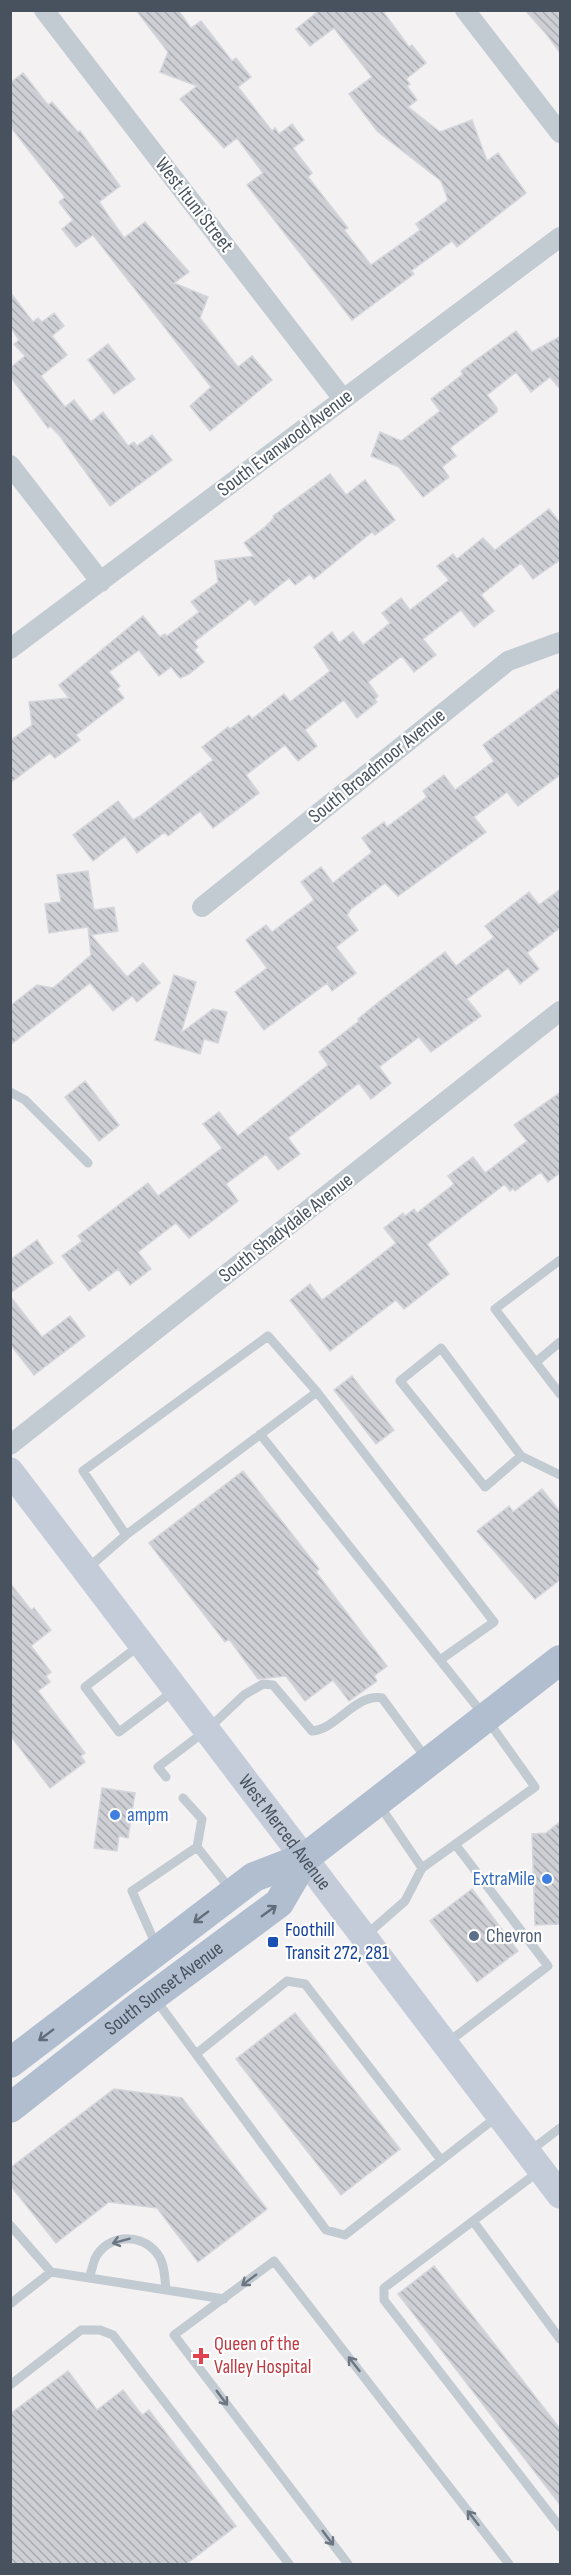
<svg xmlns="http://www.w3.org/2000/svg" width="571" height="2575" viewBox="0 0 571 2575" font-family="'Sofia Sans Condensed',sans-serif">
<style>
.building{fill:url(#building-back-hatch);stroke:#d5d6dc;stroke-width:1.5}
.lines{fill:none;stroke-linecap:round;stroke-linejoin:round}
.lane{stroke:#c2cad2;stroke-width:9}
.street{stroke:#c2cad2;stroke-width:20}
.secondary{stroke:#c4ccd9;stroke-width:27}
.primary{stroke:#b1becf;stroke-width:30}
.oneway{stroke:#626d7b}
.oneway2{stroke:#6d7682}
.shop-dot{fill:#3f7fe0;stroke:#fff;stroke-width:2}
.service-dot{fill:#5c6f8a;stroke:#fff;stroke-width:2}
.transit-dot{fill:#1a4fb4;stroke:#fff;stroke-width:2}
.health-dot{fill:#e0444e;stroke:#fff;stroke-width:2}
.labels{text-anchor:middle;dominant-baseline:central;stroke-width:4.5;stroke-linejoin:round;paint-order:stroke}
.street-label{font-size:20px;fill:#48525f;stroke:#fff}
.shop-label{font-size:20px;fill:#366cbe;stroke:#fff;text-anchor:start}
.transit-label{font-size:20px;fill:#164399;stroke:#fff;text-anchor:start}
.service-label{font-size:20px;fill:#4e5e75;stroke:#fff;text-anchor:start}
.health-label{font-size:20px;fill:#be3a42;stroke:#fff;text-anchor:start}
</style>
<defs>
<pattern id="building-back-hatch" width="6" height="6" patternUnits="userSpaceOnUse" patternTransform="scale(1.5)"><rect width="6" height="6" fill="#cdcfd5"/><path d="M-1 5l2 2M0 0l6 6M5-1l2 2" fill="none" stroke="#a8abb0"/></pattern>
</defs>
<rect width="100%" height="100%" fill="#f3f1f1"/>
<path class="building" d="M136 10H178L191 28 201 21 232 61 236 58 251 77 238 87 272 131 275 128 279 134 292 124 304 140 293 148 312 173 308 177 348 228 344 230 371 265 420 230 416 224 448 200 441 181 377 131 349 94 372 77 334 28 310 46 296 29 320 10H382L409 47 412 45 426 63 406 79 410 84 407 86 417 100 408 107 440 132 472 120 487 161 498 153 526 193 457 247 452 241 411 271 414 274 352 320 247 185 263 173 237 138 224 148 180 99 197 86 160 72 168 52Z
M525 10H561V54L547 35Z
M23 73 48 105 52 102 78 132 80 131 120 186 99 202 124 238 145 222 189 272 174 283 208 297 200 318 238 367 252 356 272 380 210 431 190 406 211 387 93 235 76 247 62 229 73 220 59 202 65 197 10 126V83Z
M10 292 33 322 38 318 42 322 54 313 64 326 52 336 67 355 41 376 65 407 74 400 91 422 103 412 128 446 134 442 137 446 152 435 172 460 110 506 59 435 50 426 48 428 10 376V368L25 356 14 344 19 340 10 326Z
M516 331 532 352 561 336V390L550 377 531 392 516 372 487 395 497 408V412L450 448 456 456 442 467 449 477 423 497 399 467 371 456 380 432 401 441 440 411 431 399 463 374 461 371Z
M108 344 135 379 114 394 88 360Z
M330 474 346 495 365 480 395 520 375 535 372 532 314 579 310 574 295 585 289 578 255 605 250 599 194 642 198 647 194 650 204 662 189 674 180 678 171 667 159 676 139 650 109 672 120 686 117 689 124 698 76 735 80 740 55 758 50 753 10 783V741L32 725 29 702 69 698 59 685 143 616 160 637 165 634 167 636 199 612 191 602 218 582 215 561 254 556 244 543 265 527 274 518 273 516Z
M549 509 561 524V559L533 579 521 563 481 595 494 611 474 627 461 610 423 639 436 655 414 672 402 656 368 682 378 696 375 699 377 702 357 718 344 700 305 730 317 746 298 761 285 745 246 775 259 793 213 828 200 811 168 836 165 832 137 853 125 836 93 861 73 835 118 801 133 820 140 816 213 760 202 747 228 727 230 729 249 715 252 719 284 694 290 702 330 671 314 647 332 632 339 643 353 632 363 645 390 623 382 613 401 598 410 610 449 580 437 566 453 554 457 559 483 538 495 550Z
M561 687V774L518 806 507 792 474 817 486 832 398 896 385 883 351 909 347 915 358 930 336 947 356 973 332 991 327 983 264 1030 235 992 267 968 246 940 266 925 272 932 314 900 301 882 321 867 333 883 372 852 362 838 384 822 387 827 427 797 423 791 444 775 455 790 494 761 483 745Z
M88 871 94 910 114 907 118 931 91 935 127 977 143 963 160 983 137 1002 132 996 113 1011 90 983 10 1045V1006L37 985 53 988 91 955 88 927 49 933 45 904 61 902 57 875Z
M561 889V927L527 953 539 969 520 984 508 968 467 999 481 1016 431 1052 419 1037 379 1067 391 1083 371 1099 359 1083 288 1138 300 1154 278 1170 266 1154 226 1184 238 1201 211 1222 189 1238 176 1223 138 1252 151 1269 130 1285 118 1269 89 1291 62 1256 82 1241 78 1236 148 1183 158 1196 222 1148 203 1124 219 1112 238 1136 328 1065 319 1052 359 1021 358 1019 380 1001 445 952 456 966 494 937 485 926 529 892 539 905Z
M174 975 196 982 181 1033 213 1009 227 1012 218 1043 204 1039 200 1054 155 1040Z
M85 1081 119 1125 99 1141 65 1097Z
M561 1092V1172L548 1182 541 1172 515 1191 513 1188 510 1191 505 1184 427 1244 449 1274 404 1309 396 1300 330 1351 290 1300 310 1284 322 1300 350 1279 396 1243 384 1228 403 1213 405 1216 414 1209 417 1213 454 1184 448 1176 473 1157 485 1173 527 1141 514 1125Z
M37 1240 53 1263 10 1293V1260Z
M10 1296 42 1337 70 1316 85 1336 34 1375 10 1344Z
M352 1376 394 1430 376 1444 334 1390Z
M243 1471 319 1569 316 1572 387 1666 374 1676 377 1681 349 1701 333 1680 305 1701 286 1676 258 1679 229 1639 225 1642 149 1543Z
M542 1489 561 1513V1579L535 1599 477 1531 509 1506 513 1512Z
M10 1583 31 1610 34 1608 51 1630 31 1646 51 1672 46 1676 50 1682 38 1691 85 1753 81 1756 85 1762 50 1788 10 1735Z
M102 1788 135 1793 128 1838 119 1836 117 1851 94 1848Z
M561 1821V1924L535 1925 532 1834 546 1833Z
M472 1889 518 1951 477 1982 430 1921Z
M295 2013 400 2149 341 2195 236 2059Z
M114 2089 182 2098 267 2209 198 2262 157 2208 109 2202 56 2243 10 2185V2168Z
M434 2266 561 2430V2506L398 2294Z
M68 2371 97 2410 123 2390 142 2415 149 2410 236 2526 185 2565H10V2414Z"/>
<g class="lines">
<path class="lane" d="M10 1092 25 1100 88 1163
M560 1260 495 1309 560 1394
M536 1362 560 1342
M317 1392 494 1622 440 1660
M260 1434 486 1718 535 1787 422 1868 380 1806
M521 1456 485 1487 400 1381 441 1348 521 1456 560 1475
M88 1568 126 1535 83 1471 268 1336 317 1392 126 1535
M140 1645 85 1687 119 1732 175 1690
M166 1777 158 1767 208 1729 244 1695 263 1684 273 1685 312 1731C337 1729 356 1693 382 1698L426 1758
M197 1847 231 1890
M365 1936 405 1901 422 1868
M156 1945 132 1891 197 1847 202 1819 183 1798
M156 2000 326 2230 345 2235 498 2116
M447 2043 548 1966 455 1844
M196 2054 287 1981 305 1984 441 2160
M530 2151 560 2128
M538 2172 384 2288V2300L560 2527
M473 2221 560 2339
M10 2225 51 2272 224 2299
M89 2278C92 2271 93 2261 97 2255 112 2232 147 2234 160 2258 165 2267 165 2280 166 2290
M10 2304 51 2272
M10 2385 81 2330H100L113 2335 289 2564
M348 2564 174 2335 274 2261 509 2564"/>
<path class="street" d="M44 10 343 399
M465 10 560 133
M10 465 101 582
M10 649 560 237
M202 907 508 661 560 642
M10 1445 560 1011"/>
<path class="secondary" id="s1" d="M10 1471 560 2195"/>
<g class="primary">
<path d="M10 2063 254 1877 306 1857 560 1660"/>
<path id="s2" d="M10 2108 137 2008 279 1903 306 1857"/>
</g>
</g>
<defs><path id="oneway-shaft" d="M-6 0H5M1.5-3L5.5 0L1.5 3" fill="none" stroke-width="1.6" stroke-linecap="round" stroke-linejoin="round" transform="scale(1.5)"/></defs>
<g class="oneway">
<use href="#oneway-shaft" transform="translate(269 1911) rotate(-36)"/>
<use href="#oneway-shaft" transform="translate(201 1917) rotate(143)"/>
<use href="#oneway-shaft" transform="translate(46 2035) rotate(143)"/>
</g>
<g class="oneway2">
<use href="#oneway-shaft" transform="translate(121 2241) rotate(165)"/>
<use href="#oneway-shaft" transform="translate(249 2280) rotate(143)"/>
<use href="#oneway-shaft" transform="translate(354 2364) rotate(-128)"/>
<use href="#oneway-shaft" transform="translate(222 2398) rotate(53)"/>
<use href="#oneway-shaft" transform="translate(473 2518) rotate(-128)"/>
<use href="#oneway-shaft" transform="translate(328 2538) rotate(53)"/>
</g>
<g class="shop-dot">
<circle cx="115" cy="1815" r="6"/>
<circle cx="547" cy="1879" r="6"/>
</g>
<circle class="service-dot" cx="474" cy="1936" r="6"/>
<rect class="transit-dot" x="267" y="1936" width="12" height="12" rx="3"/>
<path class="health-dot" d="M198 2347h6v6h6v6h-6v6h-6v-6h-6v-6h6z"/>
<g class="labels">
<g class="street-label">
<text transform="translate(194 205) rotate(52)">West Ituni Street</text>
<text transform="translate(285 443) rotate(-37)">South Evanwood Avenue</text>
<text transform="translate(377 766) rotate(-39)">South Broadmoor Avenue</text>
<text transform="translate(286 1228) rotate(-38)">South Shadydale Avenue</text>
<text stroke="none"><textPath href="#s1" startOffset="454">West Merced Avenue</textPath></text>
<text stroke="none"><textPath href="#s2" startOffset="195">South Sunset Avenue</textPath></text>
</g>
<g class="shop-label">
<text x="127" y="1815">ampm</text>
<text x="535" y="1879" text-anchor="end">ExtraMile</text>
</g>
<g class="transit-label">
<text x="285" y="1930">Foothill<tspan x="285" dy="23">Transit 272, 281</tspan></text>
</g>
<g class="service-label">
<text x="486" y="1936">Chevron</text>
</g>
<g class="health-label">
<text x="214" y="2344">Queen of the<tspan x="214" dy="23">Valley Hospital</tspan></text>
</g>
</g>
<rect width="571" height="2575" fill="none" stroke="#48525f" stroke-width="24"/>
</svg>
